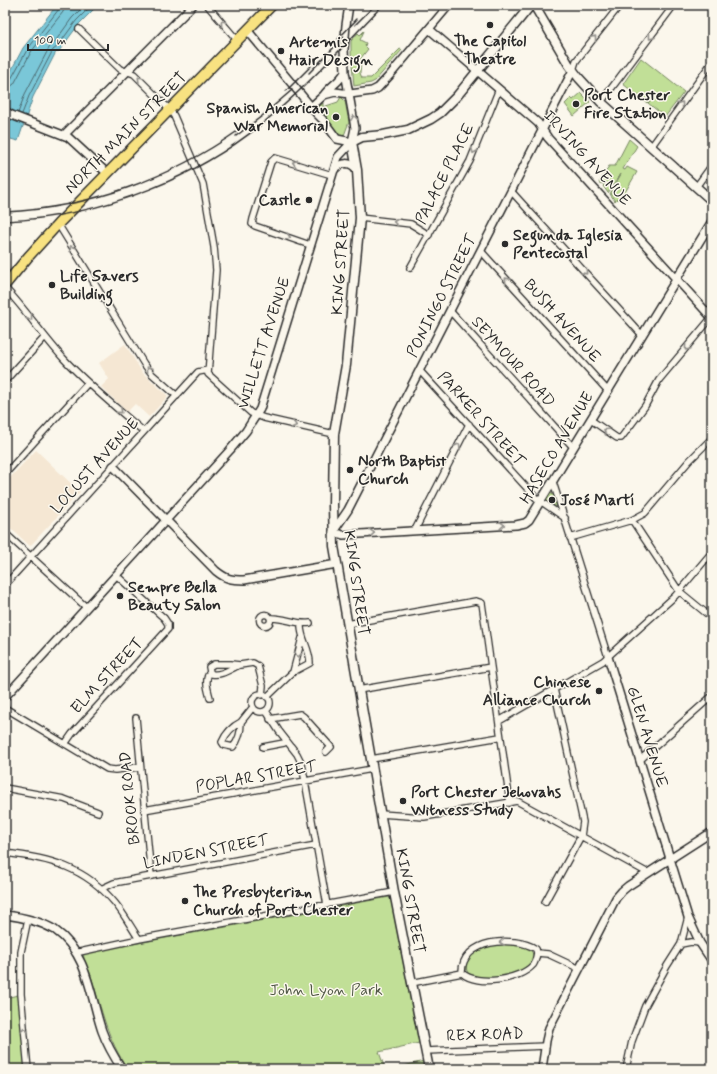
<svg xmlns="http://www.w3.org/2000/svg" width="717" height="1074" viewBox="0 0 717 1074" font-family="Mynerve,sans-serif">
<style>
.built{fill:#f5e7d3}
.green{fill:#c1df97;stroke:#768561}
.water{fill:#7ac7d8;stroke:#5a8993}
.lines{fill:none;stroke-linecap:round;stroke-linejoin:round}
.shore{stroke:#4b6970;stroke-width:1}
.minor-casing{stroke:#2b2b2b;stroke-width:8}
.tertiary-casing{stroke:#2b2b2b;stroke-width:10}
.secondary-casing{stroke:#2b2b2b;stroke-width:11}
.primary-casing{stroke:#2b2b2b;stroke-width:12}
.minor{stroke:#fbf7ec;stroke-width:5.5}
.tertiary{stroke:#fbf7ec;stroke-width:7}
.secondary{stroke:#fbf7ec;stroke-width:8}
.primary{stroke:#f8e281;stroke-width:9}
.rail{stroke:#2b2b2b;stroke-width:1.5}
.oneway{stroke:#93918c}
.poi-dot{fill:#2b2b2b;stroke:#fbf7ec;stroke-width:1.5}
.labels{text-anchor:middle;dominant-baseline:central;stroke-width:3;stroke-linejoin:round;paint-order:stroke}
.poi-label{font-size:16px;font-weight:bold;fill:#2b2b2b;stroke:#fbf7ec;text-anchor:start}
.street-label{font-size:16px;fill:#2b2b2b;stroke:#fbf7ec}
.park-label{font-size:16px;fill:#505846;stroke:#fbf7ec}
</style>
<rect width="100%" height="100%" fill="#fbf7ec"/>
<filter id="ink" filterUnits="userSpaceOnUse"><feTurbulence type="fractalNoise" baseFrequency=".025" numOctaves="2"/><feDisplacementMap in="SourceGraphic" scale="8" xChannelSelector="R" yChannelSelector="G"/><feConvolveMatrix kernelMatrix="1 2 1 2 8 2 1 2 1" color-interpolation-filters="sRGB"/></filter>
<g filter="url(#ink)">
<path class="built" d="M125 344 142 372 168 396 149 417 135 404 127 412 101 387 109 379 99 363Z
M36 450 80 492 30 546 5 523V483Z"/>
<path class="green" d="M364 31 360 40 366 43 365 46 368 49 361 58 360 73 362 78H371L400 49 402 50 375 81 371 83 354 86 351 53V41L358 33 360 35Z
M641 58 684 92 665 117 648 103 651 100 650 99 647 103 623 84Z
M581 93 590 102 574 116 565 104 571 98 573 100Z
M341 97 345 101 349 122 343 138 339 137 319 109 320 106 323 103V107L338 102Z
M629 139 637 146 623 169 625 170 627 167 637 172 621 199H617L615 201 610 194 621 174 608 193 603 186 605 184 599 183 609 166H615Z
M550 493 554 495 557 507 546 501Z
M389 897 391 900 419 1043 379 1052 385 1069H128C107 1039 102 1010 91 976 89 969 82 960 84 953Z
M503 943C514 943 535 944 533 959 521 979 490 979 470 976 462 966 467 955 478 950 485 946 495 945 503 943Z
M18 995 25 1069H5V998Z
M424 1061 425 1069H391Z"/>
<path class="water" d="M57 5H98L79 24 59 51 56 52 33 97 18 141 7 138 5 142V82L23 48Z"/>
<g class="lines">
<path class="shore" d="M5 83 10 81 27 50 59 9 60 5
M5 88 10 87 14 84 31 52 63 12 65 5
M18 113 25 94 49 48 54 43 72 18 85 5
M22 114 29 96 53 50 57 47 76 21 92 5"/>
<defs>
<path id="minor" d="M207 5 238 41
M79 29 120 69 134 74 170 110 174 116 203 184 214 247 216 270 208 374 251 413 264 418 334 434
M573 70 576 61 620 5
M601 102 674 5
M651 147 712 62
M696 187 712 165
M511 191 642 335
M360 218 411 224 429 235
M58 224 144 364 152 374 177 396
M310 245 255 226 252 224 253 219 271 162 275 158 332 175
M481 251 608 391
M410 268 470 161 499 89
M5 288C26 310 43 336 64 359 88 385 117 408 143 431
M450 311 573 447
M420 371 536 498 565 518
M5 381 45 337
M591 420 617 438H621L645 406 659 380 712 317
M5 474 88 383
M553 482 608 657
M632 520 679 591 712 618
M415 530 469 424
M5 533 86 607
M570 538 632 520 645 513 689 461 712 438
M5 585 198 372 208 370
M259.5 620a5.5 5.5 0 1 1 11 0a5.5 5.5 0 1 1-11 0Z
M270 618C284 617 296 625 310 623
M347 624 476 601 482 603 510 803
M214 664H231L240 665C231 668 222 676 212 674L210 672 209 667Z
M240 665 253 663 258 666 263 686 262 695
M293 672 302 638
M358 690 491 667
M252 703a9 9 0 1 1 18 0a9 9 0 1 1-18 0Z
M267 697 293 672 310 663C310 648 300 638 301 624
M210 698C208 690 204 679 210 672
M5 708 107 769 115 770 140 767
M266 711 279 731 297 754 302 764 327 905
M136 718 151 876
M270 719 300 714 304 717 331 747 326 752
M499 721 603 661 675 596 712 552
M241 722C241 731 239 740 233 747L224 745 222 742C226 733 233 726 241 722Z
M241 722 253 707
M65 744 72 734 168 629V624L164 618 116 575
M263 747 284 743 286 741
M371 759 500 737
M640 760 712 696
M5 788 64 799 98 812
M144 810 372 769
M380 814 424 817 517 801 648 873
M5 853C49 858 85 867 115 903 124 914 131 927 139 939
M101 889 114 883 316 845
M545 902 581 836 583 822 554 689
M28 919 21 952V994L28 1069
M681 944 691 942 700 943
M75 953 139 939 394 892
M537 953C536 957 536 961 533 965 520 980 477 987 462 973 461 939 514 935 536 949L537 953 548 954 580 969
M411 983 462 973
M426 1051 546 1046
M626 1069 632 1041 645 1006 667 966 681 944 688 917
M712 1069V1067"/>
<path id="tertiary" d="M349 5 346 25 344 49 345 72 355 128 352 142
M429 29 538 123 548 138 712 318
M248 31 317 114 323 120 337 139 352 142
M573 70 348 510 333 532 343 535 516 525 525 523 529 520 712 221
M324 95C330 86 340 82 345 72
M311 107 324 95 335 92 350 94 372 91 378 88 390 75 449 5
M9 114 68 137 107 173
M64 135 193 5
M334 170C342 162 350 161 357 170
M113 466 216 571C226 579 231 580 244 580L337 564
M608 657 688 917 700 943 712 961
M5 697 230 450 246 431 260 409 338 157 352 142
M5 915C22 917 40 921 55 930 88 953 90 996 102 1031 107 1045 114 1057 122 1069
M542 1069 546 1041 549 1028 616 898 622 891 628 886 712 832"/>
<path id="secondary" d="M534 5 569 65 579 78 601 102 712 201
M5 112 9 114
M429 1069 394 892 334 546 333 505 334 434 346 365 360 218 357 170 352 142 362 137 383 135 408 130 431 119 440 113 457 96 531 5"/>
<path id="primary" d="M5 285 28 257 58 224 272 5"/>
</defs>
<use href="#minor" class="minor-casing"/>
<use href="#tertiary" class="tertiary-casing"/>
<use href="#secondary" class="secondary-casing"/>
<use href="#primary" class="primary-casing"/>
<use href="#minor" class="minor"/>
<use href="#tertiary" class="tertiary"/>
<use href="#secondary" class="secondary"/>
<use href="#primary" class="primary"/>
<path class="rail" d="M355 25 375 5
M338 39 357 19
M309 73 344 37
M286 91 311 66
M236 136 262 116 292 90
M5 212C89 208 171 178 239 130
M5 221C102 217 203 177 276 112 314 79 348 41 383 5"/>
</g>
<defs><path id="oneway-chevron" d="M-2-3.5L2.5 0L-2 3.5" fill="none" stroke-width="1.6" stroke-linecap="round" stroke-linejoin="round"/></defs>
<g class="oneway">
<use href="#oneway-chevron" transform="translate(223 23) rotate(-130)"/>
<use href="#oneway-chevron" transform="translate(651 37) rotate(127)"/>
<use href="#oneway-chevron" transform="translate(594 38) rotate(-52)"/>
<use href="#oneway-chevron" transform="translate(140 79) rotate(-135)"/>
<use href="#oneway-chevron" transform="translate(681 104) rotate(-53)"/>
<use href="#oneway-chevron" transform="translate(354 118) rotate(-98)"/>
<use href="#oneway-chevron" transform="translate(474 151) rotate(113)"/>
<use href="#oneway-chevron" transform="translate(295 163) rotate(-163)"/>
<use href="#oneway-chevron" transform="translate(396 222) rotate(-174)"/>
<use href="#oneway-chevron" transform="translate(288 237) rotate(18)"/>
<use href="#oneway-chevron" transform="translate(72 248) rotate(-122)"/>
<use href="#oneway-chevron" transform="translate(585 272) rotate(48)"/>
<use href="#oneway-chevron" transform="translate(507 280) rotate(-132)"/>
<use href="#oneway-chevron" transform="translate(30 318) rotate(53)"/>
<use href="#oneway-chevron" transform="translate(687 348) rotate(130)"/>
<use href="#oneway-chevron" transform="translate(149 369) rotate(-130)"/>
<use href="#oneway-chevron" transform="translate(120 411) rotate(41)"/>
<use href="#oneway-chevron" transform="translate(294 425) rotate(14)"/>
<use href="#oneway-chevron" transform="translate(606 431) rotate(-145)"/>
<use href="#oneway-chevron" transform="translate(458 446) rotate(-63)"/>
<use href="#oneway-chevron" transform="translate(502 525) rotate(-3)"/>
<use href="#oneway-chevron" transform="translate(372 533) rotate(-4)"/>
<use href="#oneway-chevron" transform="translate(298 655) rotate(100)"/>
<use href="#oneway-chevron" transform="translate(502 942) rotate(174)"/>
<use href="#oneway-chevron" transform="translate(24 1030) rotate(-95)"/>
</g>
</g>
<g class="poi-dot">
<circle cx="490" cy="25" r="4"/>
<circle cx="281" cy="51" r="4"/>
<circle cx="576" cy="104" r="4"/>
<circle cx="336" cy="117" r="4"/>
<circle cx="309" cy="200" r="4"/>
<circle cx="505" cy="244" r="4"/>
<circle cx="52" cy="285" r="4"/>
<circle cx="350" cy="470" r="4"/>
<circle cx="552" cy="500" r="4"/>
<circle cx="120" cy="596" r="4"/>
<circle cx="599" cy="691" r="4"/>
<circle cx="403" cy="801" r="4"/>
<circle cx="185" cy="901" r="4"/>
</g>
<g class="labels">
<g class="poi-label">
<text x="490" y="41" text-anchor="middle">The Capitol<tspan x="490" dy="18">Theatre</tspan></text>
<text x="289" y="42">Artemis<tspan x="289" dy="18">Hair Design</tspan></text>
<text x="584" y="95">Port Chester<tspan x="584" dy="18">Fire Station</tspan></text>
<text x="328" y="108" text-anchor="end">Spanish American<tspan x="328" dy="18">War Memorial</tspan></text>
<text x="301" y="200" text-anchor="end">Castle</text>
<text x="513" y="235">Segunda Iglesia<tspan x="513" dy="18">Pentecostal</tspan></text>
<text x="60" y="276">Life Savers<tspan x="60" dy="18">Building</tspan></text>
<text x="358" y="461">North Baptist<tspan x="358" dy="18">Church</tspan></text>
<text x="560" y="500">José Martí</text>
<text x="128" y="587">Sempre Bella<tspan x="128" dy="18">Beauty Salon</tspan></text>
<text x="591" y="682" text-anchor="end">Chinese<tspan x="591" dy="18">Alliance Church</tspan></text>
<text x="411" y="792">Port Chester Jehovahs<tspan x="411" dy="18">Witness Study</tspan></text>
<text x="193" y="892">The Presbyterian<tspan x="193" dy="18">Church of Port Chester</tspan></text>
</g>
<g class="street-label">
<text transform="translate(126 133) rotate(-45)">NORTH MAIN STREET</text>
<text transform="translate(587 158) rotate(48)">IRVING AVENUE</text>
<text transform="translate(445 174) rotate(-63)">PALACE PLACE</text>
<text transform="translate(341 262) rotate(-86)">KING STREET</text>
<text transform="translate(442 296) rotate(-63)">PONINGO STREET</text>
<text transform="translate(562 321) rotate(48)">BUSH AVENUE</text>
<text transform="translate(264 343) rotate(-72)">WILLETT AVENUE</text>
<text transform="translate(513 362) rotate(48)">SEYMOUR ROAD</text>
<text transform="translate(481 419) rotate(48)">PARKER STREET</text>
<text transform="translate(557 448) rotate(-59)">HASECO AVENUE</text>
<text transform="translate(95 466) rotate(-48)">LOCUST AVENUE</text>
<text transform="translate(356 583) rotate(82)">KING STREET</text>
<text transform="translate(107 676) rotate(-47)">ELM STREET</text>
<text transform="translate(647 737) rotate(73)">GLEN AVENUE</text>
<text transform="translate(256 777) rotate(-10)">POPLAR STREET</text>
<text transform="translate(130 798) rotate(-96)">BROOK ROAD</text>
<text transform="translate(206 852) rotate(-11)">LINDEN STREET</text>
<text transform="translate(410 901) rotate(80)">KING STREET</text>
<text transform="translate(485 1035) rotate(-2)">REX ROAD</text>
</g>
<g class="park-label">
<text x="326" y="990">John Lyon Park</text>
</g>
</g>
<rect width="717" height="1074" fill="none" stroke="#fbf7ec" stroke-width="20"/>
<rect x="10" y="10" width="697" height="1054" fill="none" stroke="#2b2b2b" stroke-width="1.5" filter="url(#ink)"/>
<path d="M28 44v6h80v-6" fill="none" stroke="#2b2b2b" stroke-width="2"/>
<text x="34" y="44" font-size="12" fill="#2b2b2b" stroke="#fbf7ec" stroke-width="3" paint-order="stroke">100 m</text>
</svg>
